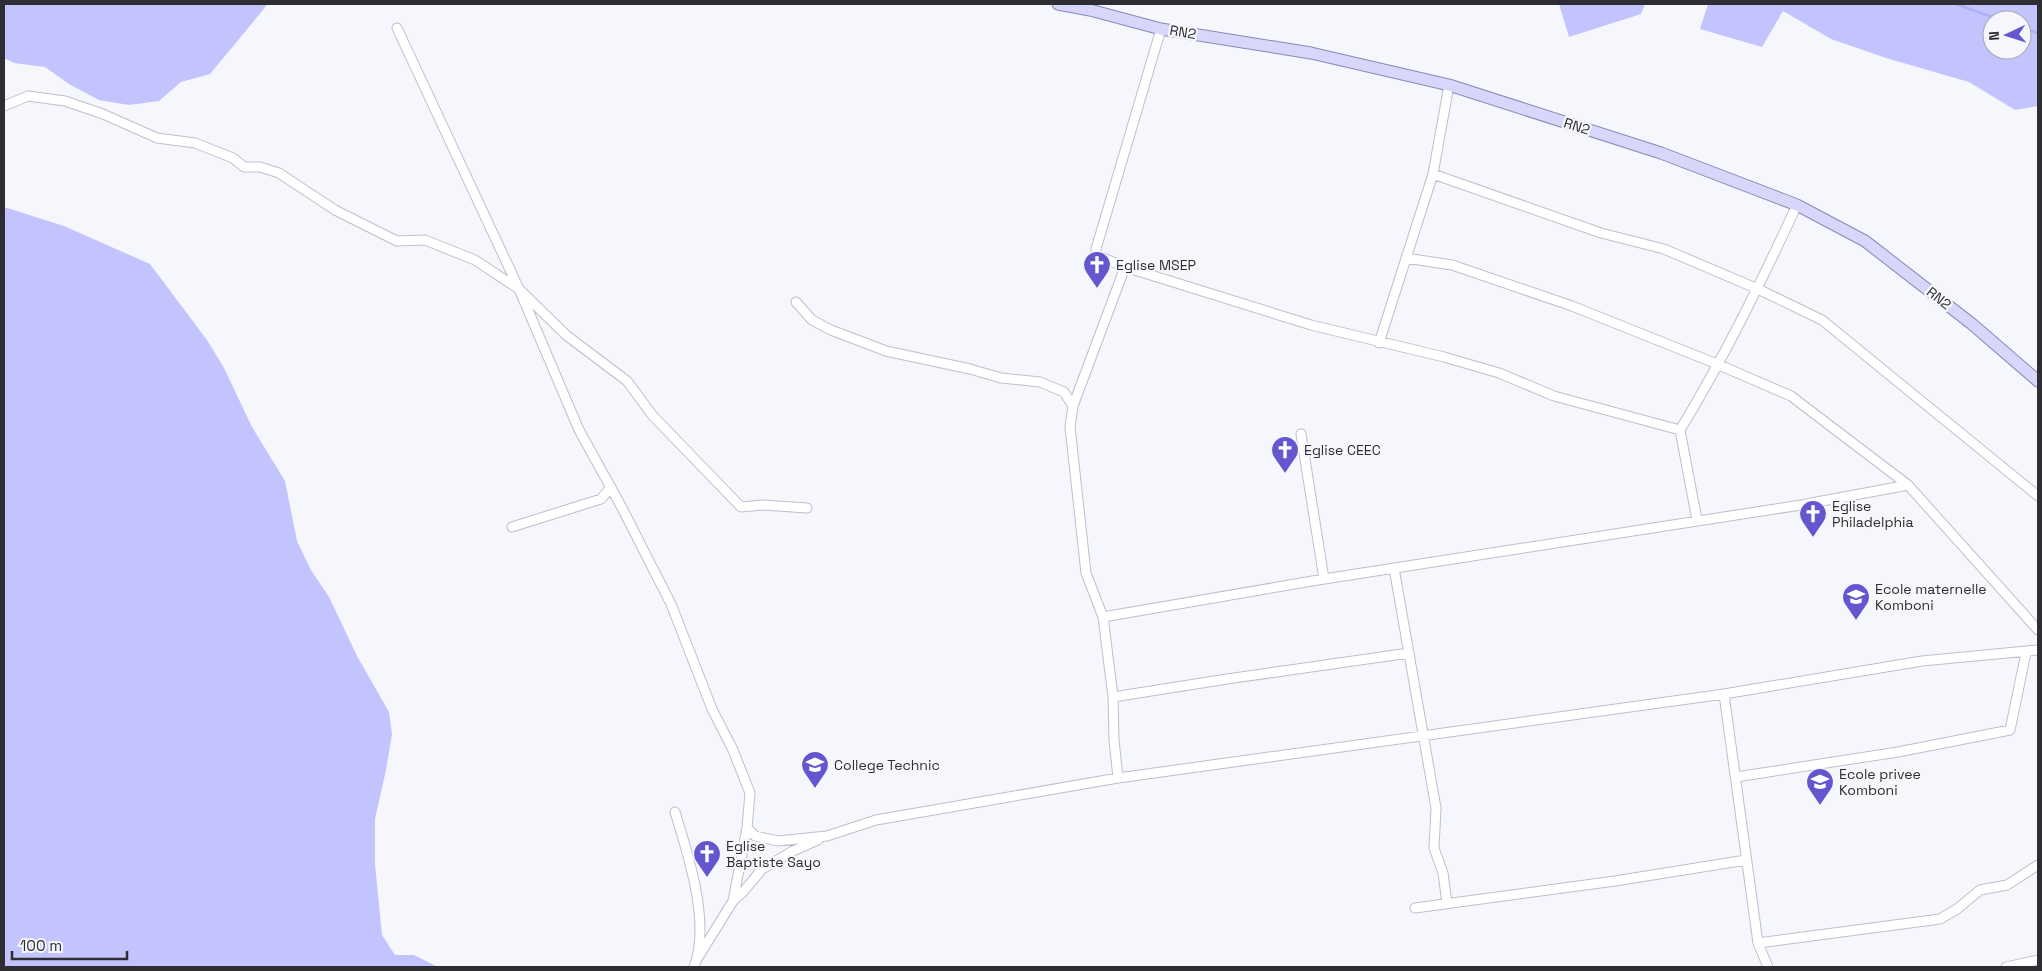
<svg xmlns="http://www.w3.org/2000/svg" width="2042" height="971" viewBox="0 0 2042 971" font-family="'Space Grotesk',sans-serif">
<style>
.green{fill:#c3c4fe;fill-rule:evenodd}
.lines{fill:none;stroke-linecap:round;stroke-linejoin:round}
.stream{stroke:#aeaef7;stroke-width:2.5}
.minor-casing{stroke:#bebfcf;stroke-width:11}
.major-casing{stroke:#898ab4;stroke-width:13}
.minor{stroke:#fff;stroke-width:9}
.major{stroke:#d6d7fb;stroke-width:11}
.labels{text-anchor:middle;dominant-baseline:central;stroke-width:4.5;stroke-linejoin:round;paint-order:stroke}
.street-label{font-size:14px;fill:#2d2d33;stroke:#f6f6fd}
.poi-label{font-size:14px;fill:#2d2d33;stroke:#f6f6fd;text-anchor:start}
</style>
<rect width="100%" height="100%" fill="#f6f6fd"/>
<path class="green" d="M4 4H267L263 10 210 74 181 82 159 101 129 105 99 100 69 84 45 67 14 63 4 58Z
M1559 4H1645L1641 14 1569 37Z
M1708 4H2038V106L2015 110 1969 82 1886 58 1831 39 1783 11 1762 47 1700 29ZM1992 20H2022V50H1992Z
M4 207 64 226 150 264 207 340 224 368 252 427 285 481 297 541 311 570 329 597 357 656 389 712 392 734 386 770 375 819V864L382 935 395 955H414L438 967H4Z"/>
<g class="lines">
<path class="stream" d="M1956 4 2000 20
M2022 28 2038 33"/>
<defs>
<path id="minor" d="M397 28 519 289 579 430 621 506 671 604 712 709 733 750 750 793 747 828 733 901
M1161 29 1096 249V255L1125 267 1311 325 1444 357 1499 373 1554 396 1680 430
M4 106 28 96 65 101 103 114 157 138 195 143 233 158 244 167H260L279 173 335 210 397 241 425 240 475 260 519 289 566 335 627 381 653 416 741 507 763 505 807 508
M1433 174 1601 233 1664 249 1758 289 1822 320 2038 496
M1406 258 1452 265 1572 306 1717 364 1791 396 1908 485 2038 630
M796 302 812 320 831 330 886 351 970 369 1001 378 1040 382 1064 392 1073 406
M1379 343 1433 174 1449 85
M1301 434 1324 579
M1697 520 1680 430C1724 358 1761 282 1797 205
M512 527 601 499 611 487
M1394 568 1436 808 1434 848 1443 873 1447 903
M1103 617 1324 579 1801 505 1908 485
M1724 694 1758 943 1768 967
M1113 697 1227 679 1409 653
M1736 777 1898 752 2010 730 2026 653
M1118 778 1114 740 1113 697 1103 617 1086 573 1070 427 1073 406 1125 267
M675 812C688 854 711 924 694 967
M747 828 755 836 778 841 827 836 876 820 1118 778 1724 694 1922 661 2038 650
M1415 908 1615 881 1746 860
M1758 943 1940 919 1957 909 1980 890 2007 885 2038 865
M697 959 733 901 743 892 762 869 793 851 818 840
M2006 967 2038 960"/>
<path id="major" d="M1058 4 1090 10 1161 29 1311 53 1449 85 1661 153 1797 205 1865 241 1972 324 2038 381"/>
</defs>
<use href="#minor" class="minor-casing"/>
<use href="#major" class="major-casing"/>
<use href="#minor" class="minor"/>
<use href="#major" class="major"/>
</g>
<defs>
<symbol id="church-pin" viewBox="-11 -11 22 30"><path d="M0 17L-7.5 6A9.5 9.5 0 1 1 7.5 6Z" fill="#6456cf" stroke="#f6f6fd"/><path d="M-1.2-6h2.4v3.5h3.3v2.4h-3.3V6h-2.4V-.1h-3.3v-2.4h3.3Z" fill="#fff"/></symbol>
<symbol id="school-pin" viewBox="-11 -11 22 30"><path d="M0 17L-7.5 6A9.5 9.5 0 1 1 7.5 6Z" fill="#6456cf" stroke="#f6f6fd"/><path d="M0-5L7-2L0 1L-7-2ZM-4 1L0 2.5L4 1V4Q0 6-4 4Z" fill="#fff"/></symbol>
<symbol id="university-pin" viewBox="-11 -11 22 30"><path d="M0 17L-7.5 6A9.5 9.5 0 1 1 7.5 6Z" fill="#6456cf" stroke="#f6f6fd"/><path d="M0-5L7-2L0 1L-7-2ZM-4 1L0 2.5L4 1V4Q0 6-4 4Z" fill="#fff"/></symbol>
</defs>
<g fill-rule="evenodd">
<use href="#church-pin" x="1081" y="249" width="32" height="43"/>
<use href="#church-pin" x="1269" y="434" width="32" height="43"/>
<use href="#church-pin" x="1797" y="498" width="32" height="43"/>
<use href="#school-pin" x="1840" y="581" width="32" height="43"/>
<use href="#university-pin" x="799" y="749" width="32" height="43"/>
<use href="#school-pin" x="1804" y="766" width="32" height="43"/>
<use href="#church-pin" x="691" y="838" width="32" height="43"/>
</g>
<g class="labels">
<g class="street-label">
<text transform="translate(1183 32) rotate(9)">RN2</text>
<text transform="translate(1577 126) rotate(18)">RN2</text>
<text transform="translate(1939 298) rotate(38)">RN2</text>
</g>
<g class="poi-label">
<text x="1116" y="265">Eglise MSEP</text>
<text x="1304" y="450">Eglise CEEC</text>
<text x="1832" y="506">Eglise<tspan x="1832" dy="16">Philadelphia</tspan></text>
<text x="1875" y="589">Ecole maternelle<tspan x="1875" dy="16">Komboni</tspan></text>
<text x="834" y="765">College Technic</text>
<text x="1839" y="774">Ecole privee<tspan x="1839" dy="16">Komboni</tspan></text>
<text x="726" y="846">Eglise<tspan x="726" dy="16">Baptiste Sayo</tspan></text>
</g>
</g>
<rect width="2042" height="971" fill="none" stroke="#2d2d33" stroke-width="10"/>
<g transform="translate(2007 35) rotate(266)"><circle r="24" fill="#f6f6fd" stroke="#a6a6ac"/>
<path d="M0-4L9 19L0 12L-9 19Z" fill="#6456cf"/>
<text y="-8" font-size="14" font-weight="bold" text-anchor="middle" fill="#2d2d33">N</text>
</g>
<path d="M12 951v8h115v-8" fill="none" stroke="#2d2d33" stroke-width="2.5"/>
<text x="20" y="951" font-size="15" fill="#2d2d33" stroke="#f6f6fd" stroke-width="4" paint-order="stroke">100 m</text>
</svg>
